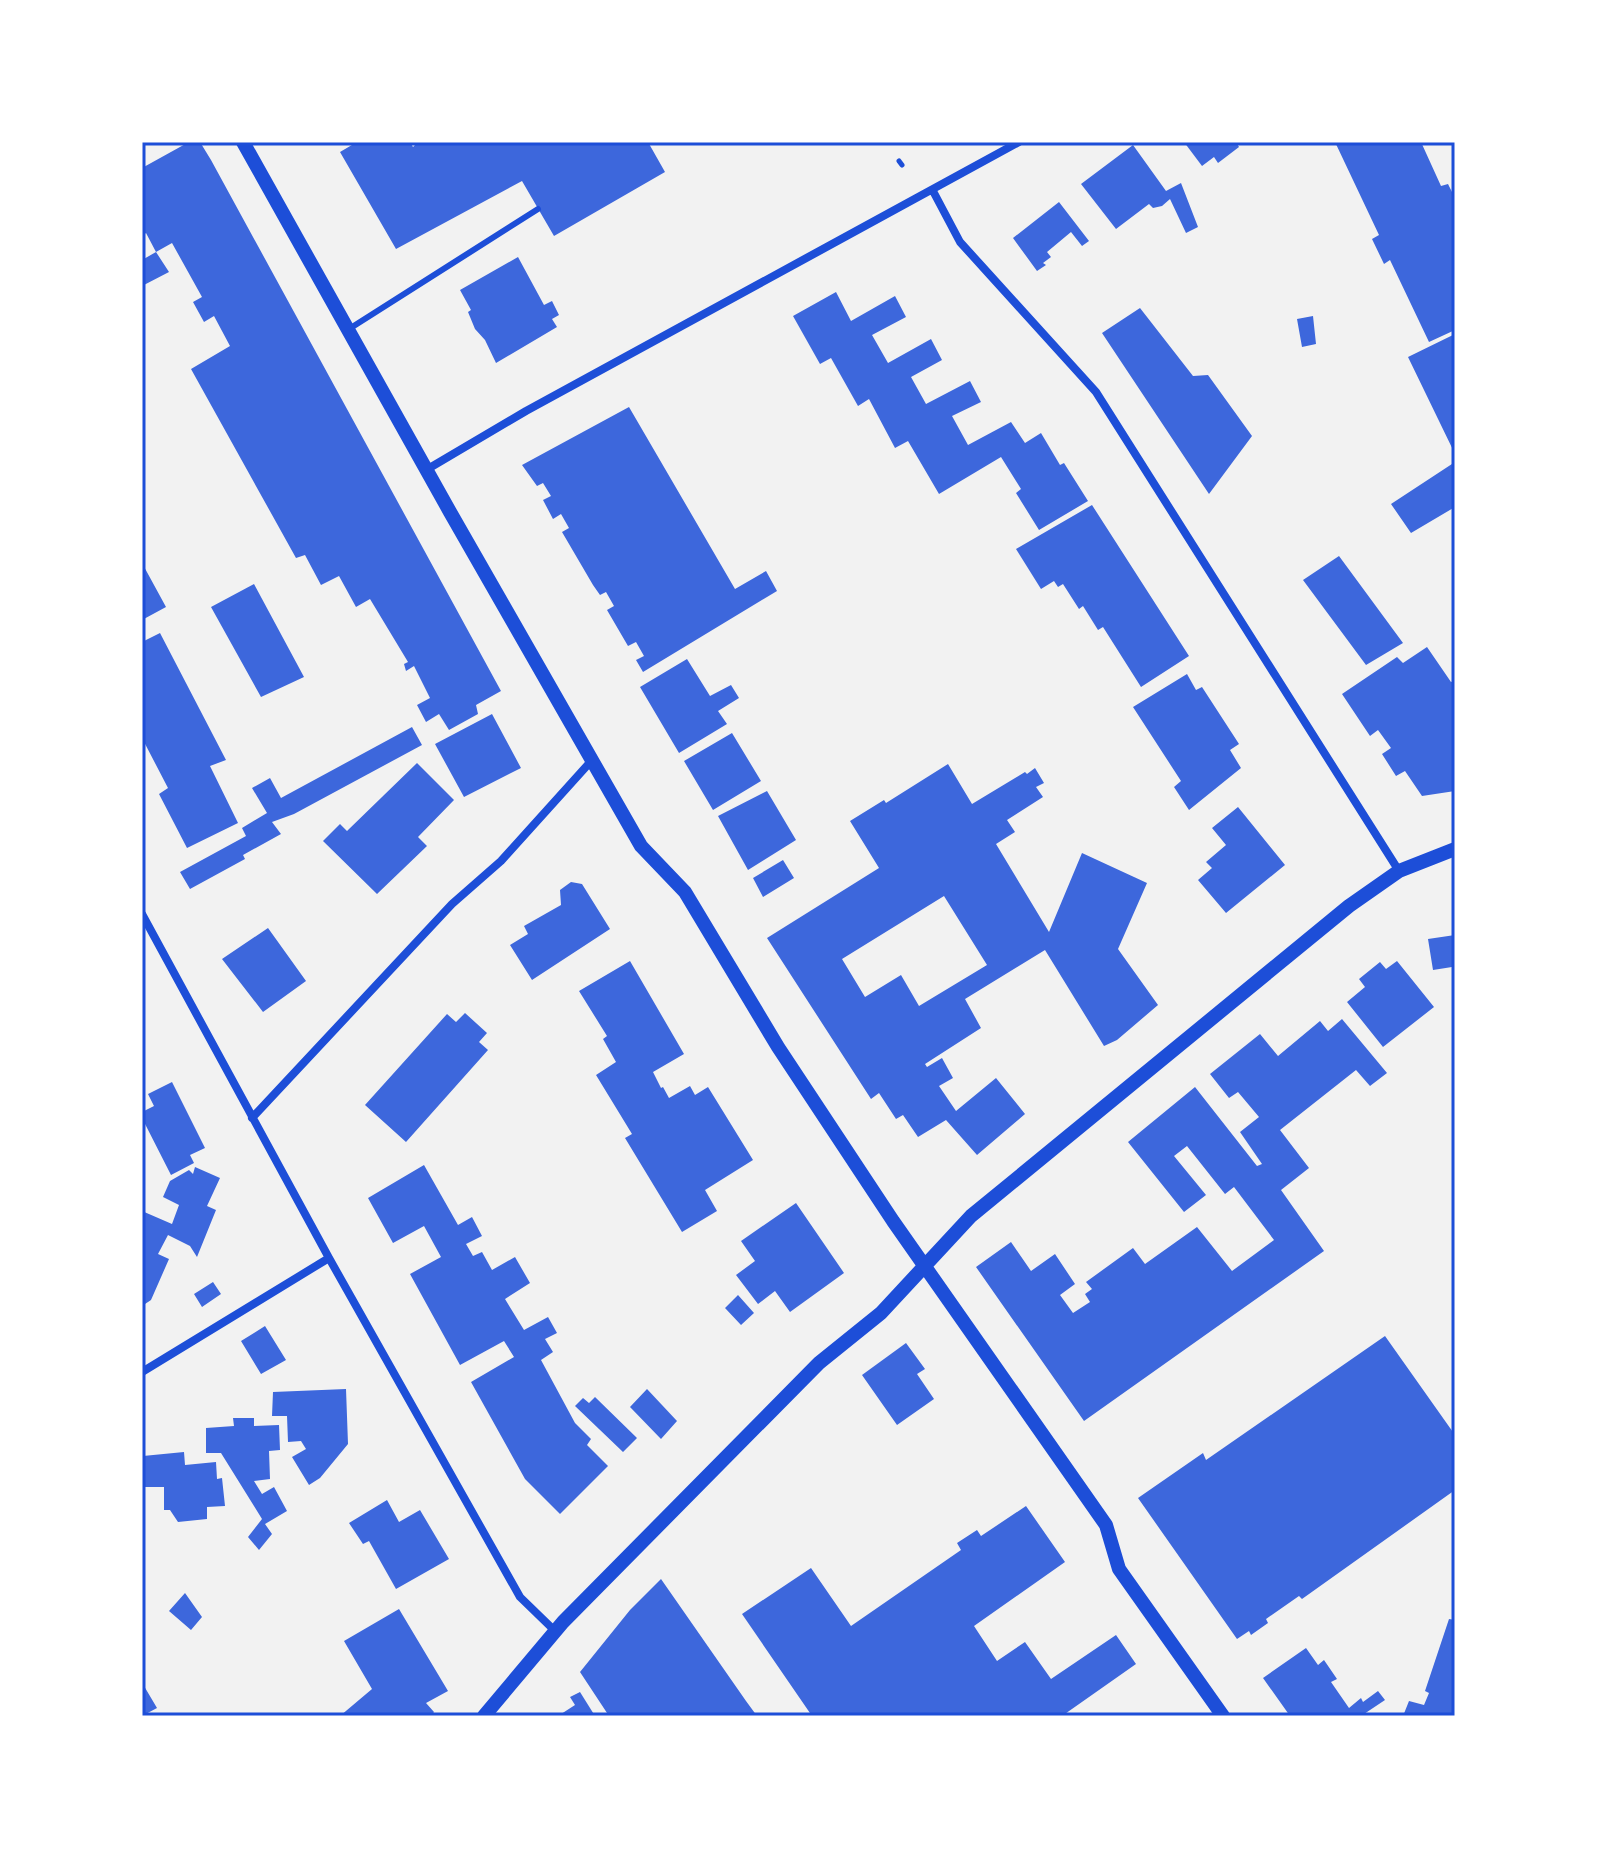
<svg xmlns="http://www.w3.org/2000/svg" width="1597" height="1858" viewBox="0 0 1597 1858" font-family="'Fira Sans',sans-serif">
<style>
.building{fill:#3d67dc;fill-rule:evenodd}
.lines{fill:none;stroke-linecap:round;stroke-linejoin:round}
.path{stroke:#1d4ed8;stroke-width:5}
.service{stroke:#1d4ed8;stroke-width:6}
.minor{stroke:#1d4ed8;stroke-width:8}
.tertiary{stroke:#1d4ed8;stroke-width:14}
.neatline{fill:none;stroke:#1d4ed8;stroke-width:3}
</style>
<rect width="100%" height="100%" fill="#f2f2f2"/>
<path class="building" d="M189 142H200L211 160 501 691 476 705 478 714 449 730 439 714 426 722 417 705 430 698 414 666 406 671 404 664 408 662 370 599 356 607 339 576 321 585 305 555 296 558 191 369 230 346 214 316 204 322 193 302 202 297 172 243 156 252 146 233 142 236V168Z
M357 142H410L413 147 418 142H648L665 172 554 236 522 181 396 249 340 152Z
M1184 142H1236L1239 147 1218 163 1214 157 1202 166Z
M1335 142H1421L1441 186 1448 184 1455 198V330L1429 342 1390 260 1384 264 1372 239 1379 235Z
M1133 145 1166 191 1181 183 1198 227 1186 233 1170 199 1162 206 1153 208 1149 204 1116 229 1081 184Z
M1059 202 1089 241 1082 246 1071 232 1047 252 1051 257 1043 263 1046 265 1037 271 1013 238Z
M156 252 169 272 142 286V260Z
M518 257 544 305 552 301 559 315 552 319 557 327 496 363 485 340 475 329 468 312 471 310 460 290Z
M836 292 851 321 895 296 906 317 872 335 888 363 931 339 942 360 911 377 926 404 970 381 981 402 952 416 968 445 1011 422 1025 443 1041 433 1060 465 1064 463 1088 501 1039 530 1016 493 1021 489 1001 457 939 494 908 441 895 448 869 399 858 406 831 358 820 364 793 316Z
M1140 308 1193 376 1208 375 1252 436 1209 494 1102 333Z
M1313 316 1316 344 1302 347 1297 319Z
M1455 334V454L1408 357Z
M629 407 735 589 766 571 777 591 643 672 636 660 644 656 636 642 628 646 607 610 614 606 606 592 600 595 593 585 562 532 569 528 561 514 553 519 543 500 551 496 543 483 537 486 522 465Z
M1455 462V507L1411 533 1391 504Z
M1092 505 1189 656 1141 687 1103 627 1098 630 1083 606 1079 609 1063 584 1058 587 1054 581 1041 589 1016 549Z
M1339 556 1403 643 1366 665 1303 580Z
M142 563 166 607 142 620Z
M254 584 304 677 261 697 211 607Z
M160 633 226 760 210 766 238 823 187 848 159 794 168 788 142 738V642Z
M1427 647 1451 682 1455 681V791L1422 796 1405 771 1396 776 1382 754 1391 748 1378 730 1370 736 1342 694 1397 657 1403 663Z
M687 659 710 696 731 685 739 698 718 711 727 724 679 753 640 687Z
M1187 674 1196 690 1202 687 1239 744 1230 750 1241 768 1189 810 1174 787 1181 781 1133 707Z
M492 714 521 768 464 797 435 744Z
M412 727 422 745 294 814 272 822 281 834 243 855 245 859 190 889 180 872 246 836 242 828 267 813 252 788 270 778 281 798Z
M732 733 761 781 713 810 684 761Z
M417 763 454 800 418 837 427 846 377 894 323 841 340 824 347 831Z
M948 764 972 804 1025 772 1027 774 1035 768 1044 783 1036 787 1043 797 1007 820 1015 832 996 844 1049 932 1082 853 1147 883 1118 949 1158 1005 1117 1040 1104 1046 1045 950 965 999 981 1028 925 1064 927 1067 942 1058 953 1078 939 1086 956 1111 996 1078 1025 1114 977 1155 946 1120 918 1137 903 1115 896 1119 879 1093 871 1099 767 938 879 868 850 821 884 800 886 803ZM944 896 987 965 919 1006 901 975 865 997 842 959Z
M767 791 796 840 748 870 718 816Z
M1238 807 1285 865 1226 913 1198 880 1212 868 1206 862 1226 845 1212 828Z
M783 860 794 878 763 897 753 878Z
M571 882 582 884 610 929 532 980 510 945 528 934 524 926 561 905 560 890Z
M268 928 306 981 263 1012 222 959Z
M1455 935V975L1452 967 1433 970 1428 939Z
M630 961 684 1054 653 1072 661 1088 663 1087 669 1098 690 1086 695 1095 708 1087 753 1160 705 1190 717 1211 682 1232 625 1138 632 1134 596 1075 616 1062 603 1039 607 1036 579 991Z
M1397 961 1434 1007 1383 1047 1347 1002 1365 987 1359 979 1380 962 1386 969Z
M465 1013 487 1033 479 1042 488 1050 406 1142 365 1105 447 1014 456 1022Z
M1342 1019 1387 1073 1370 1086 1356 1070 1280 1130 1309 1168 1281 1190 1324 1251 1084 1421 976 1267 1011 1242 1031 1271 1055 1254 1075 1284 1060 1295 1073 1313 1090 1302 1085 1294 1092 1289 1086 1282 1133 1248 1145 1264 1197 1227 1232 1271 1274 1240 1234 1187 1225 1194 1187 1146 1174 1156 1206 1195 1184 1212 1128 1142 1195 1087 1257 1166 1262 1164 1240 1132 1259 1117 1238 1092 1229 1098 1210 1074 1260 1034 1278 1056 1320 1021 1328 1031Z
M172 1082 205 1148 190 1155 194 1163 171 1175 142 1118V1112L154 1106 148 1094Z
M424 1165 458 1225 472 1217 482 1236 466 1244 473 1256 482 1252 492 1270 515 1257 530 1283 505 1299 524 1330 548 1317 557 1333 545 1339 553 1352 541 1360 575 1423 591 1439 587 1445 608 1466 560 1514 525 1479 471 1382 514 1357 504 1341 460 1365 410 1274 441 1257 424 1226 393 1243 368 1198Z
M195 1167 220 1178 207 1206 216 1210 197 1257 190 1246 168 1235 158 1254 169 1259 151 1300 142 1306V1211L172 1224 179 1205 163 1197 170 1181 189 1170 193 1174Z
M796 1203 844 1273 790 1312 775 1291 758 1304 736 1275 755 1261 741 1241Z
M213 1282 221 1294 202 1307 194 1294Z
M738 1295 754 1313 741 1325 725 1308Z
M265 1326 286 1360 261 1374 241 1341Z
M1385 1336 1455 1435V1490L1302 1599 1299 1596 1266 1619 1268 1623 1251 1635 1249 1631 1237 1639 1138 1498 1203 1453 1206 1460Z
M906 1343 925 1369 917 1374 934 1399 897 1425 862 1375Z
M346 1389 348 1444 320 1478 309 1485 292 1457 306 1449 301 1441 288 1442 287 1416H272L273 1392Z
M647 1389 677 1421 661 1439 630 1407Z
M595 1397 637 1438 623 1452 575 1406 583 1398 589 1403Z
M233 1418H254V1426L279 1425 280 1450 269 1451 270 1479 254 1481 262 1494 274 1487 287 1511 265 1524 272 1534 259 1550 248 1537 262 1519 221 1453H206V1428L234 1426Z
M184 1452 185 1465 216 1462 217 1479 222 1478 225 1506 207 1507V1519L178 1522 170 1510H164V1487H142L143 1456Z
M387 1500 399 1522 420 1510 449 1559 396 1589 369 1541 363 1544 349 1523Z
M1026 1506 1065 1562 974 1626 997 1661 1025 1642 1051 1679 1116 1635 1136 1664 1062 1716H812L742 1614 811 1568 851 1626 961 1550 957 1543 977 1530 981 1536Z
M661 1579 746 1701 757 1716H609L580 1672 630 1610Z
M185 1593 202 1617 191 1630 169 1611Z
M399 1609 448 1691 426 1703 434 1712 431 1716H340L372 1689 344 1641Z
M1449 1619 1455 1620V1716H1403L1409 1701 1424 1705 1429 1693 1425 1691Z
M1306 1648 1318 1665 1324 1660 1337 1679 1331 1682 1349 1708 1361 1698 1363 1702 1378 1691 1385 1700 1364 1714 1365 1716H1290L1263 1678Z
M144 1686 157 1708 142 1716V1689Z
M580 1692 595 1716H558L575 1705 570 1697Z"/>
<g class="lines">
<path class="path" d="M899 161 902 165"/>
<path class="service" d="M349 329 538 209"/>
<path class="minor" d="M933 191 960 242 1096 392 1399 871
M426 470 526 411 1019 142
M142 914 329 1258 520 1597 555 1631
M252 1118 452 904 501 861 593 759
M142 1372 329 1258"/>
<path class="tertiary" d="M243 142 450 512 641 846 685 892 778 1047 893 1221 1106 1525 1119 1569 1223 1716
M484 1716 563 1622 819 1363 881 1313 971 1216 1349 906 1399 871 1455 849"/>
</g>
<rect width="1597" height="1858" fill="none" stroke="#ffffff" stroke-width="288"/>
<rect x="144" y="144" width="1309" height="1570" class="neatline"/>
</svg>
